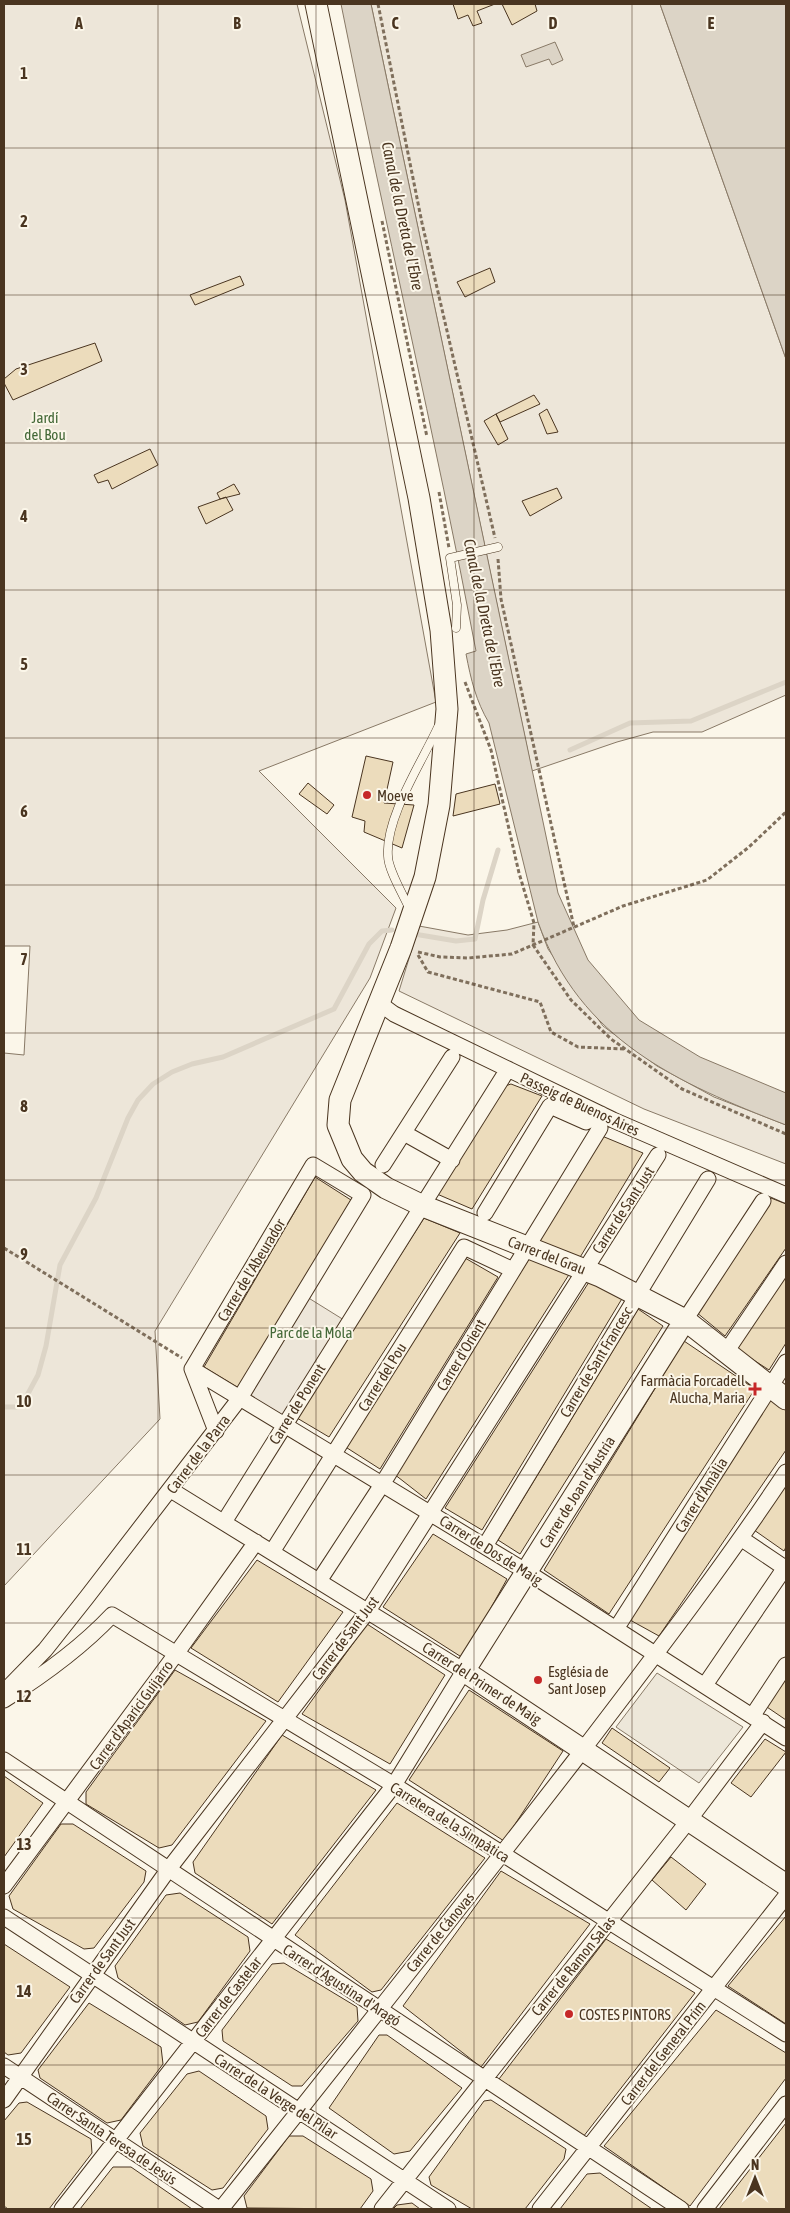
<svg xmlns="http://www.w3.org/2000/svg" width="790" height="2213" viewBox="0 0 790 2213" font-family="'Asap Condensed',sans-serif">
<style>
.green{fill:#ede6d9;stroke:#887966}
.parking{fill:#ede7d9;stroke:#887966}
.water{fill:#dcd4c6;stroke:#887966}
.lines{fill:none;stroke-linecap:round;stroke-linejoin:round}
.stream{stroke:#dcd4c6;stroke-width:5}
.building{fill:#ecdcbc;stroke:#4a3520}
.lane-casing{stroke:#4a3520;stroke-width:9}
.street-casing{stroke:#4a3520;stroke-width:17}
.secondary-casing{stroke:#4a3520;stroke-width:23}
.path{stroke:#7f6f5c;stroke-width:3;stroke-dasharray:4 2.5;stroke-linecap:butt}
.lane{stroke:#fbf6e9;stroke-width:8}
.street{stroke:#fbf6e9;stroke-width:15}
.secondary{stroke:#fbf6e9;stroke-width:21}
.grid{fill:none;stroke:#4a3520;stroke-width:1;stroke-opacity:0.55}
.poi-dot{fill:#c62828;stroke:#fbf6e9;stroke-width:2}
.labels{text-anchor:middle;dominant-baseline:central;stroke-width:4;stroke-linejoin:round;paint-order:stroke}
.park-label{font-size:15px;fill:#436837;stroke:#fbf6e9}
.poi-label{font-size:15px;fill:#4a3520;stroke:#fbf6e9;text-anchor:start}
.street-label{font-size:15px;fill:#4a3520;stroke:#fbf6e9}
.water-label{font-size:16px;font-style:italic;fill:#4a3520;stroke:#fbf6e9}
.grid-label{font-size:16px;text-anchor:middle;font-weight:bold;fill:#4a3520;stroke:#fbf6e9;stroke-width:4;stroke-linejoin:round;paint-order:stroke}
</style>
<rect width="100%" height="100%" fill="#fbf6e9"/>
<path class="green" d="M4 4H297L345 200 436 702 259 771 396 908 370 978 155 1331 160 1419 4 1586V1053L24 1055 30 946H4Z
M371 4H660L786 359V695L702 732H653L617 742 532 771Z
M538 922 548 949 603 1026 657 1066 714 1097 786 1125V1164L644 1109 399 991 419 926 468 935 507 930Z
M307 1297 344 1320 283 1418 245 1396Z"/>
<path class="parking" d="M657 1673 743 1727 699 1783 616 1727Z"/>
<path class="water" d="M341 4H371L558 893 588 960 639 1020 700 1057 786 1093V1125C677 1083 580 1040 538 922L489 723C476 701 471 680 466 654L476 651C435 435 384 220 341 4Z
M660 4H786V359Z
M555 42 563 60 552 65 549 59 526 67 521 55Z"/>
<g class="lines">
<path class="stream" d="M570 750 630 723 691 721 786 682
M414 934 456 941 475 939 483 900 498 850
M4 1407H16L24 1401 38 1375 46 1346 60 1265 96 1198 128 1118 138 1100 153 1084 172 1072 192 1064 223 1057 334 1009 369 944 382 931 392 930"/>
</g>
<path class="building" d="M453 4H495L477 11 482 23 473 26 468 15 458 19Z
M502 4H535L537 11 512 25Z
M490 268 495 282 465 297 457 282Z
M240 276 244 285 195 305 190 295Z
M95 343 102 361 13 400 4 383V379L16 369Z
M534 395 540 404 500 422 496 414Z
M547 409 558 432 547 434 539 414Z
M496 414 508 439 498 445 484 421Z
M150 449 158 465 112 489 108 480 98 483 94 475Z
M234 484 240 494 220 499 217 493Z
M557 488 562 498 530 516 522 501Z
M226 497 233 510 206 524 198 507Z
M366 756 393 762 384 803 414 805 402 848 364 832 365 821 352 817Z
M308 783 334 805 327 814 299 794Z
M495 784 500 804 453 816 456 794Z
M511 1084 542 1096 472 1209 437 1194 502 1087Z
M602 1136 643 1153 579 1259 538 1241Z
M315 1177 351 1200 240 1389 204 1367Z
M771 1198 786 1204V1248L725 1336 696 1312Z
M424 1218 460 1233 329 1437 297 1418Z
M465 1258 498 1277 380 1469 344 1446Z
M529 1259 570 1273 426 1499 394 1474Z
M786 1271V1343L769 1370 735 1348Z
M589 1282 623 1297 482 1530 445 1508Z
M638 1309 663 1326 520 1554 498 1540Z
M684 1341 755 1389 609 1614 544 1570Z
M771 1399 786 1410V1450L659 1636 630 1620Z
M786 1483V1547L784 1551 754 1530Z
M433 1534 507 1579 463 1658 383 1607Z
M257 1560 343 1612 278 1702 191 1648Z
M367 1624 445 1675 390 1764 302 1714Z
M175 1670 266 1721 172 1845 159 1848 86 1804V1792Z
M786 1672V1720L764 1705Z
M469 1690 563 1751 504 1841 409 1780Z
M612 1728 670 1768 659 1782 602 1743Z
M282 1735 376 1790 272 1924 195 1873 193 1862Z
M765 1739 786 1752 751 1797 731 1783Z
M4 1776 43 1803 4 1857Z
M397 1803 485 1858 381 1990 372 1992 295 1935Z
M61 1824H73L146 1871 144 1882 94 1948 84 1949 13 1909 9 1896Z
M671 1857 706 1884 686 1910 652 1880Z
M501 1871 590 1924 481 2067 403 2006Z
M180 1893 248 1937 250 1951 198 2022 185 2025 118 1978 115 1966 166 1895Z
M786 1916V2024L728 1986Z
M606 1939 695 1993 583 2137 499 2079Z
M4 1944 70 1987 21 2053 8 2055 4 2052Z
M284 1963 357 2007 358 2021 302 2086H292L223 2041 222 2030 272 1964Z
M89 2003 161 2047 163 2064 121 2120 107 2123 40 2078 38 2070Z
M716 2010 786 2053V2078L690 2206 604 2146Z
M379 2035H387L462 2088 410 2151 394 2154 329 2108Z
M199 2071 266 2116 268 2129 223 2188 212 2190 143 2146 140 2133 187 2074Z
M491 2100 566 2149 564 2159 525 2209H472L431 2185 429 2177 484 2101Z
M27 2102 91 2139 92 2153 49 2209H8L4 2206V2121L19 2103Z
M786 2123V2209H719Z
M289 2136H303L371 2179 373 2191 360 2209 247 2208 244 2196Z
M113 2167H131L192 2209H80Z
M600 2173 652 2209H560L587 2174Z
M412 2203 420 2209H393L397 2205Z"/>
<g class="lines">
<defs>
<path id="lane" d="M456 628 457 605 450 558 498 547
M410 910C404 896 388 870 388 856 385 818 422 762 438 727"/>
<path id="street" d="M379 1003 394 1014 613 1120 786 1195
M404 1133 452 1160
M383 1165 452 1057
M485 1213 550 1106 586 1122 601 1114
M685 1320 763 1201
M726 1352 786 1263
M192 1369 527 1572 786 1738
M192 1369 216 1431
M224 1522 508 1069
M742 1539 785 1568
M485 1546 708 1179
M272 1552 464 1247 513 1270
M319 1581 383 1483 600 1128
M616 1629 786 1362
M705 1685 786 1566
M4 1692 45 1650 87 1597 240 1398 363 1195 313 1165 192 1369
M4 1700C42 1676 80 1649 112 1615L394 1785 786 2034
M753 1715 786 1665
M4 1760 681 2209
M4 1886 176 1654 256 1542
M4 1917 448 2209
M4 2066 219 2209
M4 2100 168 1870 368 1611 658 1155
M62 2209 394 1785 464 1671 171 1490
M221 2209C342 2057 463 1905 582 1751 652 1659 722 1568 786 1472
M382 2209 689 1820 763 1722
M540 2209 786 1896
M705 2209 786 2104"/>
<path id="secondary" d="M316 4 419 498 441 630 447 709 439 805 425 877 401 948 340 1100 338 1125 352 1159 363 1172 386 1188 423 1206 600 1276 685 1320 786 1399
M685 1320 464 1671 786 1885"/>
</defs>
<use href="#lane" class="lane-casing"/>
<use href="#street" class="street-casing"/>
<use href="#secondary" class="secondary-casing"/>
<path class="path" d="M378 4 422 223 495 538
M382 221 427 437
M439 492 449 548
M498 559 501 599 574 927
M465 682 491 750 519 873 534 923 533 945 571 1000 611 1039 682 1089 786 1134
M418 952 440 957 468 958 512 954 623 906 707 880 749 847 786 812
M418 955 428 972 540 1002 551 1032 578 1047 625 1049
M4 1248 182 1358"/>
<use href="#lane" class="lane"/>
<use href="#street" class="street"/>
<use href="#secondary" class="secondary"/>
</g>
<path class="grid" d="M158 4V2209M316 4V2209M474 4V2209M632 4V2209M4 148H786M4 295H786M4 443H786M4 590H786M4 738H786M4 885H786M4 1033H786M4 1180H786M4 1328H786M4 1475H786M4 1623H786M4 1770H786M4 1918H786M4 2065H786"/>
<g class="poi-dot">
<circle cx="367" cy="795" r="5"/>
<path d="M752.5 1381.5h5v5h5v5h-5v5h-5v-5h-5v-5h5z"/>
<circle cx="538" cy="1680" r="5"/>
<circle cx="569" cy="2014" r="5"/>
</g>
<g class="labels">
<g class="park-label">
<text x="45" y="417">Jardí<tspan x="45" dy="17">del Bou</tspan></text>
<text x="311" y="1332">Parc de la Mola</text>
</g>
<g class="poi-label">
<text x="377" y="795">Moeve</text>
<text x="745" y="1380" text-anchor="end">Farmàcia Forcadell<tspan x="745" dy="17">Alucha, Maria</tspan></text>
<text x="548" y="1671">Església de<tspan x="548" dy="17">Sant Josep</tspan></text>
<text x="579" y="2014">COSTES PINTORS</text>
</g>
<g class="street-label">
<text transform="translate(580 1104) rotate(25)">Passeig de Buenos Aires</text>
<text transform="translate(623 1210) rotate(-57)">Carrer de Sant Just</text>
<text transform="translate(547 1255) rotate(21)">Carrer del Grau</text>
<text transform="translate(251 1270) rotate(-59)">Carrer de l'Abeurador</text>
<text transform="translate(461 1355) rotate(-59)">Carrer d'Orient</text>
<text transform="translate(596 1362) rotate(-59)">Carrer de Sant Francesc</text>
<text transform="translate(382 1377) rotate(-58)">Carrer del Pou</text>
<text transform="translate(297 1404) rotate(-58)">Carrer de Ponent</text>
<text transform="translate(198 1454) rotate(-53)">Carrer de la Parra</text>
<text transform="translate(577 1492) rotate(-58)">Carrer de Joan d'Àustria</text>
<text transform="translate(701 1495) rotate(-58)">Carrer d'Amàlia</text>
<text transform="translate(491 1550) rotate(32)">Carrer de Dos de Maig</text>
<text transform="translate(345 1638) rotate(-53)">Carrer de Sant Just</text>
<text transform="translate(482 1683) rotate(33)">Carrer del Primer de Maig</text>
<text transform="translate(131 1715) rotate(-54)">Carrer d'Aparici Guijarro</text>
<text transform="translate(450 1822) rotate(32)">Carretera de la Simpàtica</text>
<text transform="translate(440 1932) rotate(-51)">Carrer de Cánovas</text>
<text transform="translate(102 1961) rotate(-54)">Carrer de Sant Just</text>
<text transform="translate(573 1966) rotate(-51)">Carrer de Ramon Salas</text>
<text transform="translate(342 1985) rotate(33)">Carrer d'Agustina d'Aragó</text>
<text transform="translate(228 1997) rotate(-52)">Carrer de Castelar</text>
<text transform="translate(663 2053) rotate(-52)">Carrer del General Prim</text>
<text transform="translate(276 2096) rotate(33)">Carrer de la Verge del Pilar</text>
<text transform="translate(112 2138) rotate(34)">Carrer Santa Teresa de Jesús</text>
</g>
<g class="water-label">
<text transform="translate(403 216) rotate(78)">Canal de la Dreta de l'Ebre</text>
<text transform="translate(485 613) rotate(78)">Canal de la Dreta de l'Ebre</text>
</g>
</g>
<g class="grid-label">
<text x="79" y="29">A</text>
<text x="237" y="29">B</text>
<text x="395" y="29">C</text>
<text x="553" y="29">D</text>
<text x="711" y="29">E</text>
<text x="24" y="79">1</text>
<text x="24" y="227">2</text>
<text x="24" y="375">3</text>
<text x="24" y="522">4</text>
<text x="24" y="670">5</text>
<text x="24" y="817">6</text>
<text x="24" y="965">7</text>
<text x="24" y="1112">8</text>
<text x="24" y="1260">9</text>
<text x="24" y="1407">10</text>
<text x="24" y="1555">11</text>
<text x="24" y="1702">12</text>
<text x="24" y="1850">13</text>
<text x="24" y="1997">14</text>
<text x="24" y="2145">15</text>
</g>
<rect width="790" height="2213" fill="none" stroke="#4a3520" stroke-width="10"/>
<g transform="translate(755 2178)" stroke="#fbf6e9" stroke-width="4" paint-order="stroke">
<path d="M0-4L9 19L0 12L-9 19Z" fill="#4a3520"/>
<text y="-8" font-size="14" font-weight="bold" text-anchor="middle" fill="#4a3520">N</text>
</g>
</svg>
